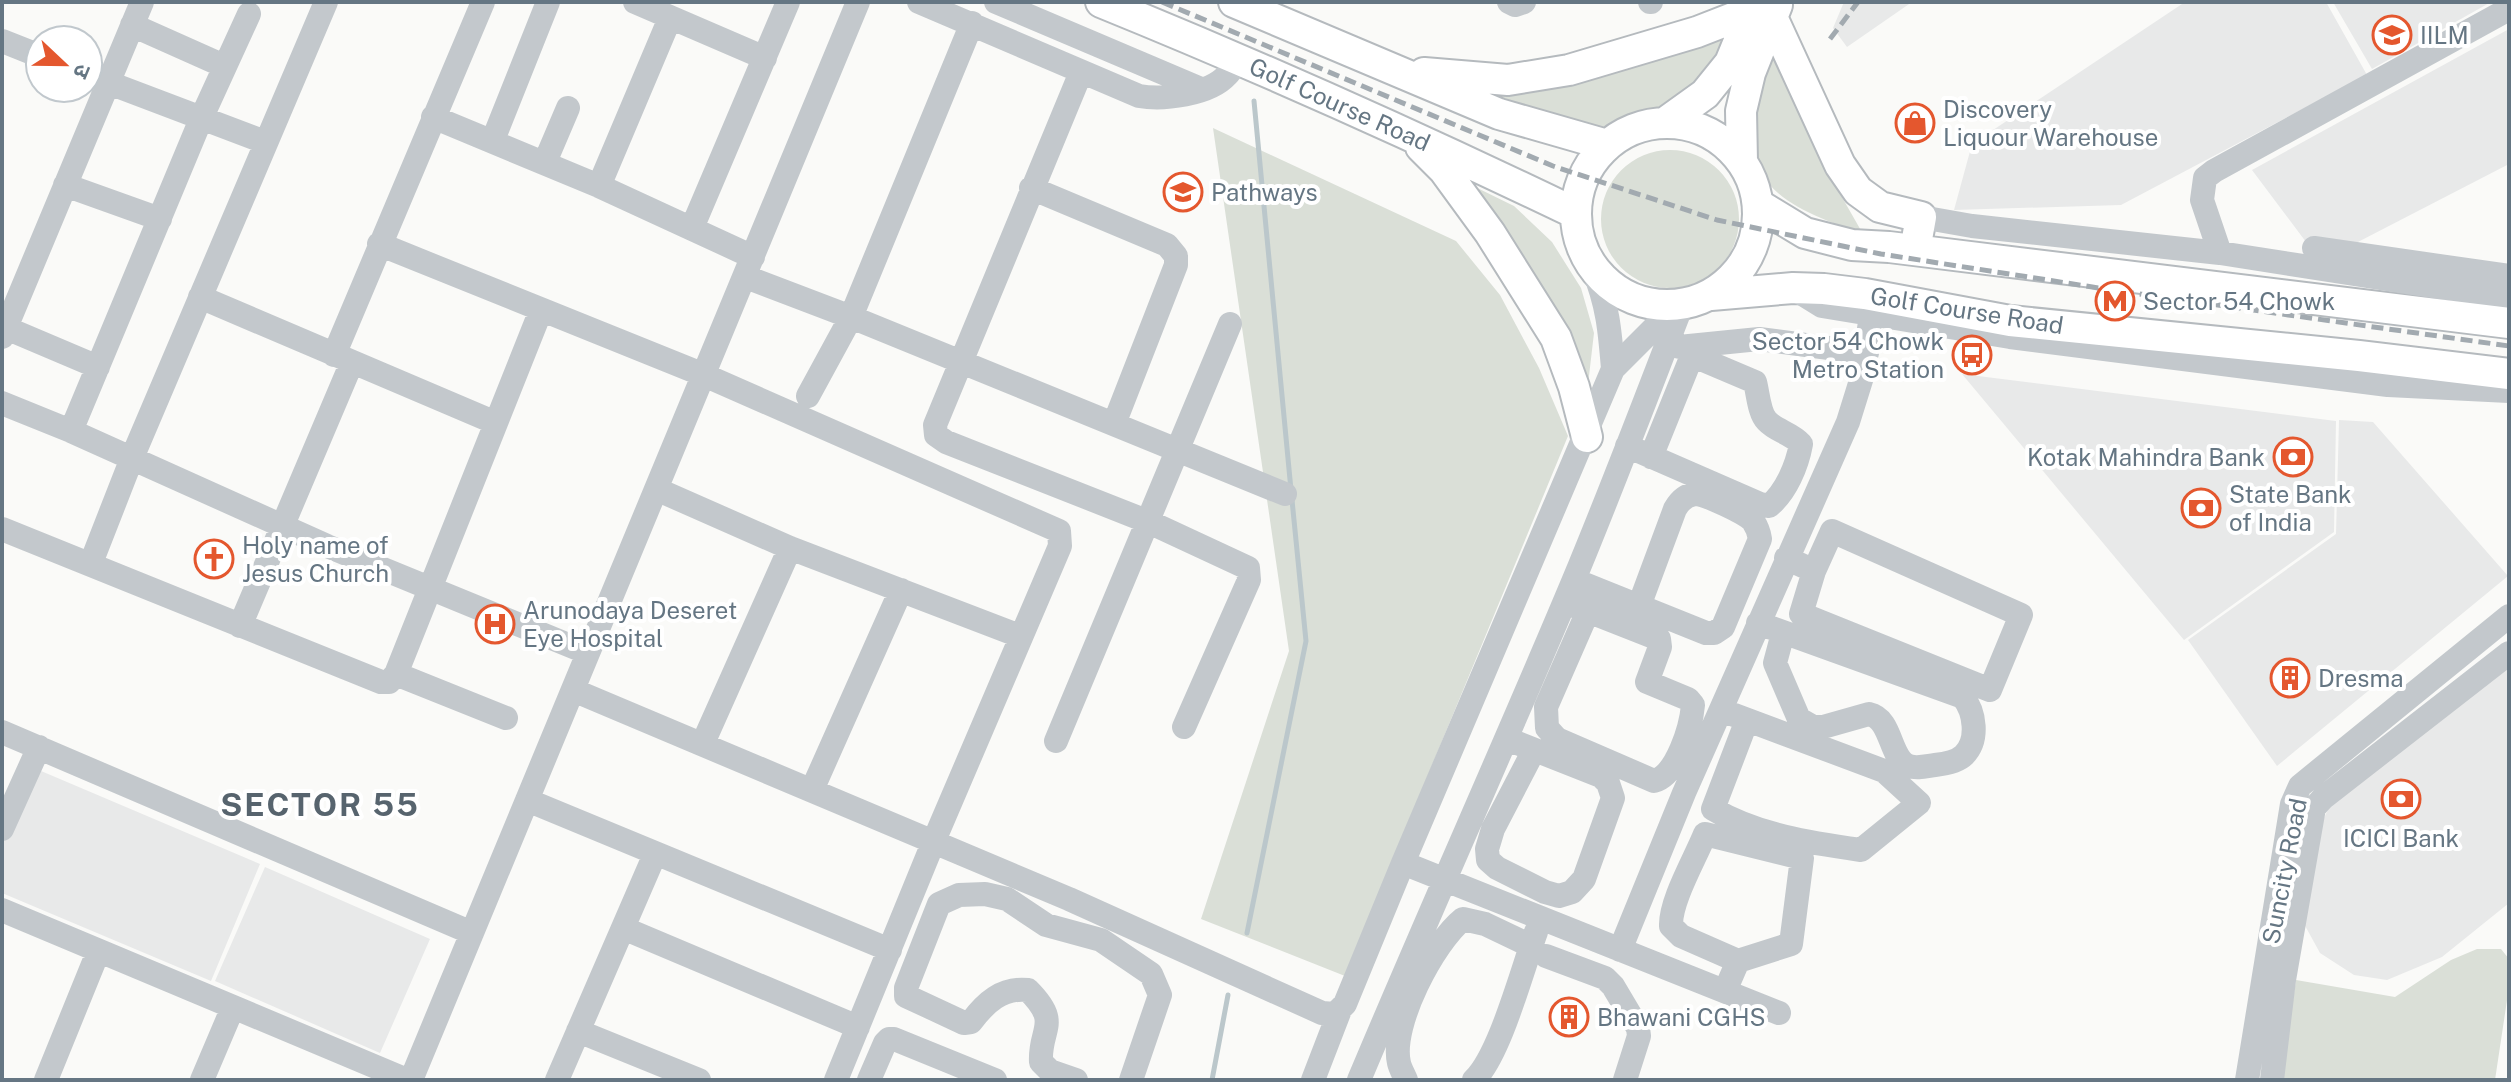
<svg xmlns="http://www.w3.org/2000/svg" width="2511" height="1082" viewBox="0 0 2511 1082" font-family="'Public Sans','Noto Sans Devanagari',sans-serif">
<style>
.built{fill:#e8e9e9}
.green{fill:#dadfd7}
.lines{fill:none;stroke-linecap:round;stroke-linejoin:round}
.stream{stroke:#bbc7cb;stroke-width:5}
.major-casing{stroke:#b5babe;stroke-width:34}
.minor{stroke:#c3c8cc;stroke-width:24}
.major{stroke:#fff;stroke-width:30}
.rail{stroke:#a2aab0;stroke-width:5;stroke-dasharray:12 6;stroke-linecap:butt}
.labels{text-anchor:middle;dominant-baseline:central;stroke-width:8;stroke-linejoin:round;paint-order:stroke}
.poi-label{font-size:24px;fill:#657683;stroke:#fff;text-anchor:start}
.street-label{font-size:24px;fill:#657683;stroke:#fff}
.district-label{font-size:32px;font-weight:bold;letter-spacing:2px;fill:#57646e;stroke:#fff}
</style>
<rect width="100%" height="100%" fill="#fafaf8"/>
<path class="built" d="M1844 2H1912L1847 47 1833 28Z
M2185 2H2326L2367 75 2121 205 1954 210 1972 144Z
M2333 2H2491L2372 69Z
M2509 29V164L2356 243 2306 242 2252 170Z
M1962 374 2336 421 2334 532 2184 640Z
M2339 420 2373 422 2508 576 2277 766 2188 640 2336 534Z
M2509 664V903L2442 957 2387 980 2354 975 2320 953 2303 922 2313 839 2329 808Z
M34 768 260 864 211 981 2 893V844Z
M265 867 430 939 380 1053 215 981Z"/>
<path class="green" d="M1725 33 1711 66 1693 96 1666 111 1593 132 1473 96Z
M1772 46 1815 150 1863 234C1831 222 1772 204 1760 168 1757 159 1758 147 1757 137 1753 99 1757 80 1772 46Z
M1213 128 1456 241 1500 295 1539 368 1568 436 1345 976 1201 919 1289 651Z
M1601 219a69 69 0 1 1 138 0a69 69 0 1 1-138 0Z
M1465 182 1514 206 1552 242 1581 288 1594 333 1587 393Z
M2477 949H2501L2509 959V987L2495 1080H2281L2296 980 2395 997 2451 960Z"/>
<g class="lines">
<path class="stream" d="M1254 101 1291 490
M1247 933 1306 641 1292 500
M1212 1080 1228 995"/>
<defs>
<path id="major" d="M1101 2C1261 67 1419 138 1575 213
M1234 2 1499 114 1607 145
M1772 17 1840 165 1858 191 1880 207 1921 217 1915 250
M1424 73 1508 80 1569 70 1697 32 1751 11
M1666 122 1705 94 1730 63 1755 2
M1576 214a91 91 0 1 1 182 0a91 91 0 1 1-182 0Z
M1421 147 1444 170 1490 233 1556 338 1574 387 1587 437
M1742 161 1741 111 1750 73 1777 5
M1759 205 1805 233 1852 245 1889 247 2509 323
M1711 295 1793 288 1824 289 1865 294 2010 321 2359 356 2509 374"/>
</defs>
<use href="#major" class="major-casing"/>
<path class="minor" d="M635 2 765 58
M919 2 1139 96C1163 100 1209 95 1227 75 1231 71 1235 64 1238 59
M996 2 1201 89
M1509 2 1515 5 1524 2
M1650 2H1651
M132 25 224 66
M2 41 40 56
M1081 72 935 425 936 435 946 442 1149 522 1248 568 1249 580 1184 727
M88 75 265 142
M433 117 599 186 753 257
M493 140 548 2
M545 162 568 108
M65 185 160 219
M599 186 670 18
M1031 188 1167 245 1176 256V265L1114 424
M1921 217 1972 226 2220 253 2509 298
M692 228 788 2
M379 244 704 375 1059 531 1060 546 933 843 836 1080
M2314 248 2509 276
M2220 253 2202 200 2205 178 2214 171 2509 9
M746 277 851 317 1285 494
M1793 288 1822 306 2010 337 2388 385 2509 391
M200 297 496 423
M6 328 98 367
M2 337 142 2
M1679 347 1759 339 1867 353
M334 355 483 2
M1613 369 1675 307
M808 396 851 317 972 23
M2 403 71 431 327 546 588 653
M71 431 201 119 249 14
M1627 446 1760 504 1769 506C1786 492 1797 466 1801 444 1791 433 1776 431 1767 421 1759 413 1758 393 1755 382L1696 357 1689 363 1651 457
M656 489 790 548 1020 636
M2 529 381 682H389L396 674 541 310
M1786 558 1814 571 1832 531 2021 615 1990 690 1801 614 1814 571
M91 563 132 458 326 2
M1574 580 1706 633H1714L1723 627 1760 539C1759 532 1757 527 1753 521 1745 513 1705 494 1695 494 1685 495 1679 502 1675 509L1639 606
M1565 602 1659 639 1660 647 1647 682 1688 699 1693 705C1691 727 1677 775 1654 781L1557 739 1547 728 1546 707 1588 611
M1758 623 1963 697C1975 712 1979 740 1964 755 1957 762 1944 764 1935 765 1927 766 1917 769 1909 766 1889 760 1893 719 1869 714L1823 727H1813L1799 719 1775 663 1783 633
M240 626 352 362
M396 674 506 718
M573 690 1069 899 1322 1013 1335 1014 1345 1004 1403 863 1613 369C1610 332 1608 305 1593 269
M1721 710 1884 771 1919 803 1861 850C1811 843 1757 835 1713 809L1747 720
M2 732 472 933
M1507 739 1601 776 1608 783 1613 798 1584 879 1572 892 1559 896 1545 892 1497 868 1488 860 1487 849 1493 829 1534 750
M1056 741 1230 324
M703 743 790 548
M812 790 901 590
M527 800 890 950
M2 829 39 747
M1403 863 1779 1013
M2 910 407 1080
M623 928 858 1027
M1620 950 1684 793 1848 422 1862 377 1871 315
M1546 956 1605 978 1613 986 1638 1028 1639 1036 1625 1080
M1725 991 1738 961 1791 944 1802 858 1705 834C1695 859 1670 901 1671 926L1681 936 1738 961
M578 1031 699 1080
M46 1080 98 952
M202 1080 233 1007
M411 1080 858 2
M557 1080 655 854
M869 1080 885 1043 889 1039H894L995 1080
M1076 1080 1050 1071 1041 1062C1039 1028 1062 1024 1028 990 1002 987 985 1003 971 1022L964 1023 906 996V988L939 904 959 895 985 894 1007 899 1046 925 1101 940 1151 974 1160 995 1131 1080
M1313 1080 1340 1010
M1359 1080C1429 913 1503 749 1573 582 1611 491 1646 398 1682 305
M1406 1080C1404 1075 1400 1068 1399 1063 1390 1025 1434 942 1463 919L1485 924 1531 946
M1474 1080C1500 1055 1522 970 1536 932
M2247 1080 2292 804 2300 786 2509 616
M2272 1080 2284 980 2314 808 2323 798 2509 653"/>
<use href="#major" class="major"/>
<path class="rail" d="M1162 2 1553 166 1717 220 1881 254 2118 291 2509 346
M1830 39 1858 2"/>
</g>
<defs>
<symbol id="university-ring" viewBox="-11 -11 22 22"><circle r="9.5" fill="#fff" stroke="#e4572e" stroke-width="1.5"/><path d="M0-5L7-2L0 1L-7-2ZM-4 1L0 2.5L4 1V4Q0 6-4 4Z" fill="#e4572e"/></symbol>
<symbol id="shop-ring" viewBox="-11 -11 22 22"><circle r="9.5" fill="#fff" stroke="#e4572e" stroke-width="1.5"/><path d="M-5-2.5h2.3a2.7 3.5 0 0 1 5.4 0H5L5.5 6h-11ZM-1.5-2.5h3a1.5 2.3 0 0 0-3 0Z" fill="#e4572e"/></symbol>
<symbol id="school-ring" viewBox="-11 -11 22 22"><circle r="9.5" fill="#fff" stroke="#e4572e" stroke-width="1.5"/><path d="M0-5L7-2L0 1L-7-2ZM-4 1L0 2.5L4 1V4Q0 6-4 4Z" fill="#e4572e"/></symbol>
<symbol id="metro-ring" viewBox="-11 -11 22 22"><circle r="9.5" fill="#fff" stroke="#e4572e" stroke-width="1.5"/><path d="M-5.5 5V-5H-3L0 0L3-5H5.5V5H3V-.5L0 4L-3-.5V5Z" fill="#e4572e"/></symbol>
<symbol id="bus-ring" viewBox="-11 -11 22 22"><circle r="9.5" fill="#fff" stroke="#e4572e" stroke-width="1.5"/><path d="M-5-6H5V4H4V6H2V4H-2V6H-4V4H-5ZM-3.5-4V0h7V-4ZM-3.5 1.2v1.5H-2V1.2ZM2 1.2v1.5H3.5V1.2Z" fill="#e4572e"/></symbol>
<symbol id="bank-ring" viewBox="-11 -11 22 22"><circle r="9.5" fill="#fff" stroke="#e4572e" stroke-width="1.5"/><path d="M-6-4H6V4H-6ZM0-2.3a2.3 2.3 0 1 0 0 4.6a2.3 2.3 0 1 0 0-4.6Z" fill="#e4572e"/></symbol>
<symbol id="church-ring" viewBox="-11 -11 22 22"><circle r="9.5" fill="#fff" stroke="#e4572e" stroke-width="1.5"/><path d="M-1.2-6h2.4v3.5h3.3v2.4h-3.3V6h-2.4V-.1h-3.3v-2.4h3.3Z" fill="#e4572e"/></symbol>
<symbol id="hospital-ring" viewBox="-11 -11 22 22"><circle r="9.5" fill="#fff" stroke="#e4572e" stroke-width="1.5"/><path d="M-5-5h3v3.5h4V-5h3V5h-3V1.5h-4V5h-3Z" fill="#e4572e"/></symbol>
<symbol id="building-ring" viewBox="-11 -11 22 22"><circle r="9.5" fill="#fff" stroke="#e4572e" stroke-width="1.5"/><path d="M-4-6H4V6H1V3H-1V6H-4ZM-2.5-4.3h1.7v1.8h-1.7ZM.8-4.3h1.7v1.8H.8ZM-2.5-1h1.7V.8h-1.7ZM.8-1h1.7V.8H.8Z" fill="#e4572e"/></symbol>
</defs>
<g fill-rule="evenodd">
<use href="#university-ring" x="2370" y="13" width="44" height="44"/>
<use href="#shop-ring" x="1893" y="101" width="44" height="44"/>
<use href="#school-ring" x="1161" y="170" width="44" height="44"/>
<use href="#metro-ring" x="2093" y="279" width="44" height="44"/>
<use href="#bus-ring" x="1950" y="333" width="44" height="44"/>
<use href="#bank-ring" x="2271" y="435" width="44" height="44"/>
<use href="#bank-ring" x="2179" y="486" width="44" height="44"/>
<use href="#church-ring" x="192" y="537" width="44" height="44"/>
<use href="#hospital-ring" x="473" y="602" width="44" height="44"/>
<use href="#building-ring" x="2268" y="656" width="44" height="44"/>
<use href="#bank-ring" x="2379" y="777" width="44" height="44"/>
<use href="#building-ring" x="1547" y="995" width="44" height="44"/>
</g>
<g class="labels">
<g class="poi-label">
<text x="2420" y="35">IILM</text>
<text x="1943" y="109">Discovery<tspan x="1943" dy="28">Liquour Warehouse</tspan></text>
<text x="1211" y="192">Pathways</text>
<text x="2143" y="301">Sector 54 Chowk</text>
<text x="1944" y="341" text-anchor="end">Sector 54 Chowk<tspan x="1944" dy="28">Metro Station</tspan></text>
<text x="2265" y="457" text-anchor="end">Kotak Mahindra Bank</text>
<text x="2229" y="494">State Bank<tspan x="2229" dy="28">of India</tspan></text>
<text x="242" y="545">Holy name of<tspan x="242" dy="28">Jesus Church</tspan></text>
<text x="523" y="610">Arunodaya Deseret<tspan x="523" dy="28">Eye Hospital</tspan></text>
<text x="2318" y="678">Dresma</text>
<text x="2401" y="838" text-anchor="middle">ICICI Bank</text>
<text x="1597" y="1017">Bhawani CGHS</text>
</g>
<g class="street-label">
<text transform="translate(1340 104) rotate(24)">Golf Course Road</text>
<text transform="translate(1967 310) rotate(9)">Golf Course Road</text>
<text transform="translate(2284 871) rotate(-79)">Suncity Road</text>
</g>
<g class="district-label">
<text x="320" y="804">SECTOR 55</text>
</g>
</g>
<rect width="2511" height="1082" fill="none" stroke="#657683" stroke-width="8"/>
<g transform="translate(64 64) rotate(112)"><circle r="38" fill="#ffffff" stroke="#c1c8cd" stroke-width="2"/>
<path d="M0-6L14 30L0 20L-14 30Z" fill="#e4572e"/>
<text y="-12" font-size="22" font-weight="bold" text-anchor="middle" fill="#657683">उ</text>
</g>
</svg>
